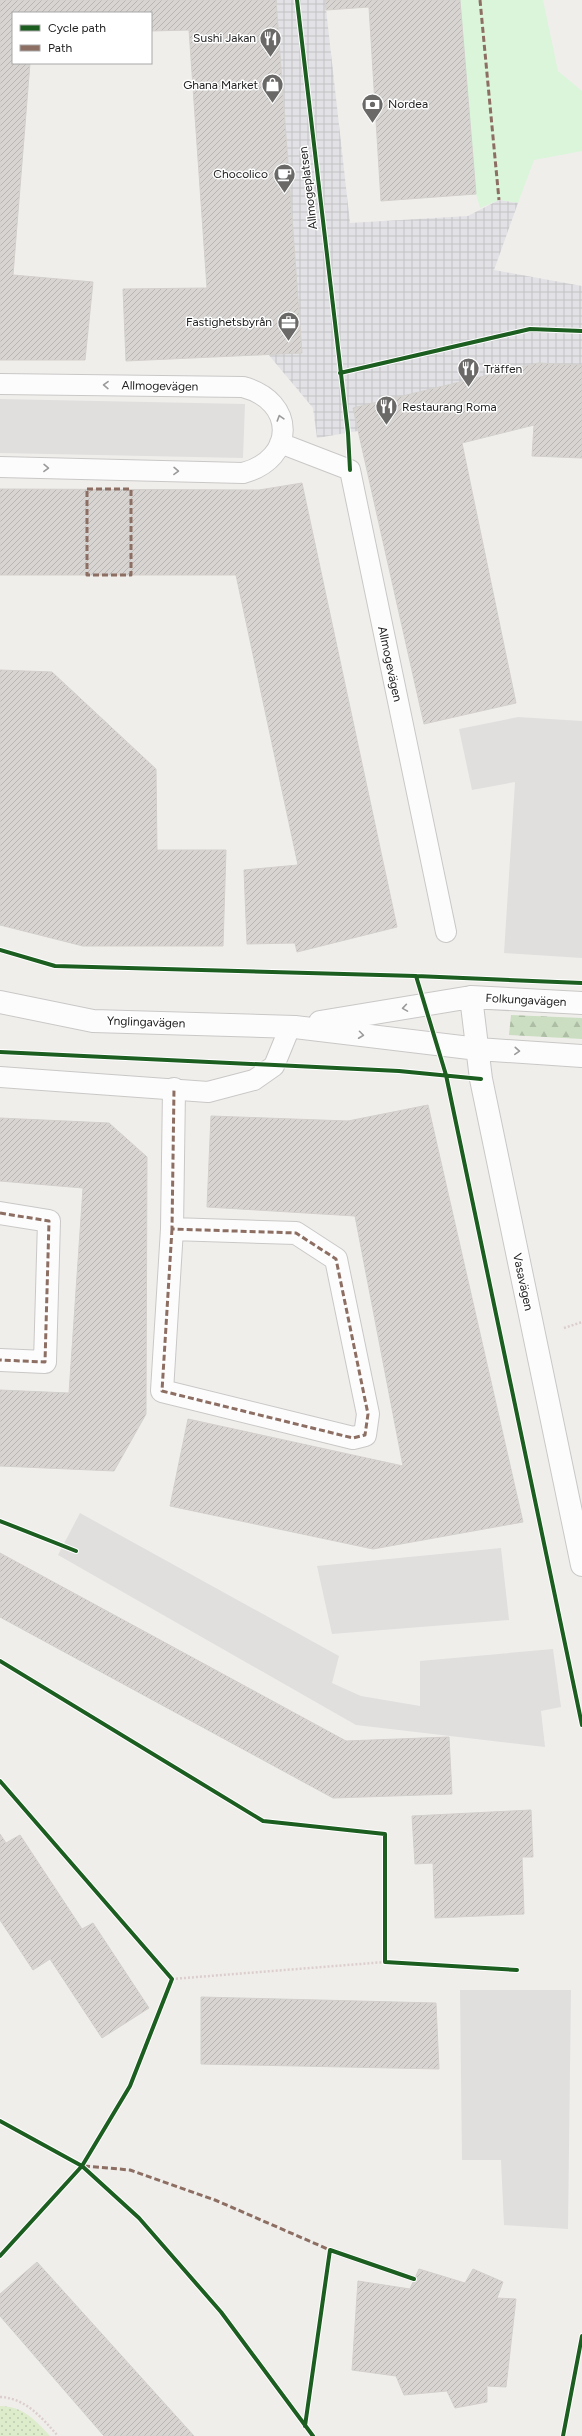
<svg xmlns="http://www.w3.org/2000/svg" width="582" height="2436" viewBox="0 0 582 2436" font-family="Figtree,sans-serif">
<style>
.grass{fill:url(#grass-dots)}
.forest{fill:url(#forest-firs)}
.park{fill:#daf5da}
.parking{fill:#e0dfde}
.plaza{fill:url(#plaza-grid)}
.building{fill:url(#building-hatch);stroke:#d3d0cc}
.lines{fill:none;stroke-linecap:round;stroke-linejoin:round}
.lane-casing{stroke:#c9c8c7;stroke-width:22}
.street-casing{stroke:#c9c8c7;stroke-width:24}
.path{stroke:#dccecd;stroke-width:2.5;stroke-dasharray:2 2;stroke-linecap:butt}
.lane{stroke:#fdfcfc;stroke-width:20}
.street{stroke:#fdfcfc;stroke-width:22}
.quiet{stroke:#8d6e63;stroke-width:3;stroke-dasharray:6 3;stroke-linecap:butt}
.cycleway-casing{stroke:#fff;stroke-width:6}
.cycleway{stroke:#1b5e20;stroke-width:4}
.oneway{stroke:#9a9a9a}
.labels{text-anchor:middle;dominant-baseline:central;stroke-width:3;stroke-linejoin:round;paint-order:stroke}
.poi-label{font-size:12px;fill:#222;stroke:#fff;text-anchor:end}
.street-label{font-size:12px;fill:#222;stroke:#fff}
</style>
<defs>
<pattern id="grass-dots" width="8" height="8" patternUnits="userSpaceOnUse"><rect width="8" height="8" fill="#ddeccb"/><path d="M2 2h.1M6 6h.1" fill="none" stroke="#bdcaae" stroke-width="1.8" stroke-linecap="round"/></pattern>
<pattern id="forest-firs" width="22" height="20" patternUnits="userSpaceOnUse"><rect width="22" height="20" fill="#cbdec1"/><path d="M5 1l3.5 6h-7zM16 11l3.5 6h-7z" fill="#aebea6"/></pattern>
<pattern id="plaza-grid" width="8" height="8" patternUnits="userSpaceOnUse"><rect width="8" height="8" fill="#e2e1e5"/><path d="M0 4h8M4 0v8" fill="none" stroke="#c2c1c4"/></pattern>
<pattern id="building-hatch" width="6" height="6" patternUnits="userSpaceOnUse"><rect width="6" height="6" fill="#d7d4d2"/><path d="M-1 1l2-2M0 6l6-6M5 7l2-2" fill="none" stroke="#b8b6b4"/></pattern>
</defs>
<rect width="100%" height="100%" fill="#f0eeeb"/>
<path class="grass" d="M0 2406C23 2406 35 2420 50 2436H0Z"/>
<path class="forest" d="M511 1015 582 1018V1039L509 1035Z"/>
<path class="park" d="M460 0H543L558 71 582 91V151L534 160 518 203 499 200 480 208 476 194Z"/>
<path class="parking" d="M0 399 245 404 243 458 0 453Z
M518 717 582 721V958L504 953 515 782 472 790 459 729Z
M80 1513 339 1656 332 1683 361 1696 420 1706V1661L553 1649 561 1707 541 1711 545 1747 356 1725 58 1555Z
M501 1548 509 1620 332 1634 317 1566Z
M460 1990H571L568 2229 504 2225 501 2160H462Z"/>
<path class="plaza" d="M276 0H325L350 223 468 216 499 200 518 203 494 270 582 286V365L538 363 354 408 358 431 317 438 313 408 268 354 302 352Z"/>
<path class="building" d="M0 0H276L302 353 126 361 123 289 207 288 189 30 151 31V13H13V63H30L13 275 93 282 85 360H0Z
M325 0H460L476 194 381 201 369 7 326 10Z
M538 363 582 365V458L532 456 534 425 462 443 516 703 424 724 353 408Z
M302 483 397 927 297 952 295 943 247 944 244 870 298 865 236 575H0V489L259 490Z
M0 670 52 672 156 769 157 850H226L223 946H83L0 925Z
M428 1105 523 1522 373 1549 170 1506 188 1419 403 1466 355 1216 207 1207 211 1116 348 1121Z
M0 1118 109 1123 147 1157 146 1414 114 1471 0 1466V1390L69 1393 83 1188 0 1181Z
M0 1553 346 1741 449 1737 452 1794 333 1798 0 1617Z
M531 1810 533 1857H522L524 1914 435 1918 433 1863 415 1864 412 1816Z
M0 1834 6 1843 20 1835 82 1929 93 1923 149 2008 102 2038 50 1959 33 1970 0 1920Z
M201 1997 436 2003 439 2069 201 2064Z
M37 2262 194 2436H104L0 2316V2294Z
M419 2269 465 2283 473 2269 503 2282 497 2298 516 2299 506 2387 487 2386V2402L455 2408 447 2391 404 2395 396 2376 352 2370 358 2281 410 2289Z"/>
<g class="lines">
<defs>
<path id="lane" d="M0 384 243 387C296 401 296 459 243 473L0 467
M280 443 350 470 446 932
M0 1077 208 1092 254 1080 274 1066 290 1027"/>
<path id="street" d="M471 997 481 1079 582 1565
M0 1002 93 1021 295 1027 478 1049 582 1056
M320 1022 471 997 582 1003
M0 1213 49 1221 45 1362 0 1360
M172 1229 162 1391 353 1438 365 1435 368 1414 336 1259 296 1233 172 1229 174 1089"/>
</defs>
<use href="#lane" class="lane-casing"/>
<use href="#street" class="street-casing"/>
<path class="path" d="M564 1328 582 1322
M172 1979 385 1962
M0 2397C26 2398 42 2418 58 2436"/>
<use href="#lane" class="lane"/>
<use href="#street" class="street"/>
<path class="quiet" d="M480 0 499 200
M87 489H131V575H87Z
M0 1213 49 1221 45 1362 0 1360
M172 1229 162 1391 353 1438 365 1435 368 1414 336 1259 296 1233 172 1229 174 1089
M84 2166 130 2170 215 2200 330 2250"/>
<defs>
<path id="cycleway" d="M297 0 348 433 350 470
M340 373 530 329 582 331
M0 950 55 966 416 976 582 983
M416 976 446 1075 582 1725
M0 1052 399 1071 481 1079
M0 1521 76 1551
M0 1661 263 1821 385 1834V1962L517 1970
M0 1781 172 1979 130 2086 82 2166 0 2256
M0 2121 82 2166 139 2218 221 2312 313 2436
M305 2426 330 2250 414 2279
M563 2436 582 2336"/>
</defs>
<use href="#cycleway" class="cycleway-casing"/>
<use href="#cycleway" class="cycleway"/>
</g>
<defs><path id="oneway-chevron" d="M-2-3.5L2.5 0L-2 3.5" fill="none" stroke-width="1.6" stroke-linecap="round" stroke-linejoin="round"/></defs>
<g class="oneway">
<use href="#oneway-chevron" transform="translate(106 385) rotate(-179)"/>
<use href="#oneway-chevron" transform="translate(280 418) rotate(-107)"/>
<use href="#oneway-chevron" transform="translate(46 468) rotate(1)"/>
<use href="#oneway-chevron" transform="translate(176 471) rotate(1)"/>
<use href="#oneway-chevron" transform="translate(405 1008) rotate(171)"/>
<use href="#oneway-chevron" transform="translate(361 1035) rotate(7)"/>
<use href="#oneway-chevron" transform="translate(517 1051) rotate(4)"/>
</g>
<defs>
<symbol id="restaurant-pin" viewBox="-11 -11 22 30"><path d="M0 17L-7.5 6A9.5 9.5 0 1 1 7.5 6Z" fill="#6a6968" stroke="#fff"/><path d="M-5-6h1v4h1v-4h1v4h1v-4h1v5L-1.5 .5V6h-2V.5L-5-1ZM5-6V6H3V1.5H1.5Q1.5-4 5-6Z" fill="#fff"/></symbol>
<symbol id="shop-pin" viewBox="-11 -11 22 30"><path d="M0 17L-7.5 6A9.5 9.5 0 1 1 7.5 6Z" fill="#6a6968" stroke="#fff"/><path d="M-5-2.5h2.3a2.7 3.5 0 0 1 5.4 0H5L5.5 6h-11ZM-1.5-2.5h3a1.5 2.3 0 0 0-3 0Z" fill="#fff"/></symbol>
<symbol id="bank-pin" viewBox="-11 -11 22 30"><path d="M0 17L-7.5 6A9.5 9.5 0 1 1 7.5 6Z" fill="#6a6968" stroke="#fff"/><path d="M-6-4H6V4H-6ZM0-2.3a2.3 2.3 0 1 0 0 4.6a2.3 2.3 0 1 0 0-4.6Z" fill="#fff"/></symbol>
<symbol id="cafe-pin" viewBox="-11 -11 22 30"><path d="M0 17L-7.5 6A9.5 9.5 0 1 1 7.5 6Z" fill="#6a6968" stroke="#fff"/><path d="M-5.5-4.5H6V0H3Q3 3.5 0 3.5H-2.5Q-5.5 3.5-5.5 0ZM3-3.2v2h1.7v-2ZM-6 4.5H4V6H-6Z" fill="#fff"/></symbol>
<symbol id="office-pin" viewBox="-11 -11 22 30"><path d="M0 17L-7.5 6A9.5 9.5 0 1 1 7.5 6Z" fill="#6a6968" stroke="#fff"/><path d="M-6-3h4V-5.5h4V-3h4V5H-6ZM-1-4.5V-3h2v-1.5ZM-6 0V1H6V0Z" fill="#fff"/></symbol>
</defs>
<g fill-rule="evenodd">
<use href="#restaurant-pin" x="258" y="26" width="25" height="34"/>
<use href="#shop-pin" x="260" y="72" width="25" height="34"/>
<use href="#bank-pin" x="360" y="92" width="25" height="34"/>
<use href="#cafe-pin" x="272" y="162" width="25" height="34"/>
<use href="#office-pin" x="276" y="310" width="25" height="34"/>
<use href="#restaurant-pin" x="456" y="356" width="25" height="34"/>
<use href="#restaurant-pin" x="374" y="394" width="25" height="34"/>
</g>
<g class="labels">
<g class="poi-label">
<text x="256" y="38">Sushi Jakan</text>
<text x="258" y="85">Ghana Market</text>
<text x="388" y="104" text-anchor="start">Nordea</text>
<text x="268" y="174">Chocolico</text>
<text x="272" y="322">Fastighetsbyrån</text>
<text x="484" y="369" text-anchor="start">Träffen</text>
<text x="402" y="407" text-anchor="start">Restaurang Roma</text>
</g>
<g class="street-label">
<text transform="translate(308 188) rotate(-97)">Allmogeplatsen</text>
<text transform="translate(160 386) rotate(1)">Allmogevägen</text>
<text transform="translate(390 664) rotate(78)">Allmogevägen</text>
<text transform="translate(526 1000) rotate(3)">Folkungavägen</text>
<text transform="translate(146 1022) rotate(2)">Ynglingavägen</text>
<text transform="translate(523 1282) rotate(78)">Vasavägen</text>
</g>
</g>
<rect x="12" y="12" width="140" height="52" fill="#ffffff" stroke="#a7a7a7"/>
<rect x="20" y="25" width="20" height="6" fill="#1b5e20" stroke="#a7a7a7"/>
<text x="48" y="32" font-size="12" fill="#222222">Cycle path</text>
<rect x="20" y="45" width="20" height="6" fill="#8d6e63" stroke="#a7a7a7"/>
<text x="48" y="52" font-size="12" fill="#222222">Path</text>
</svg>
